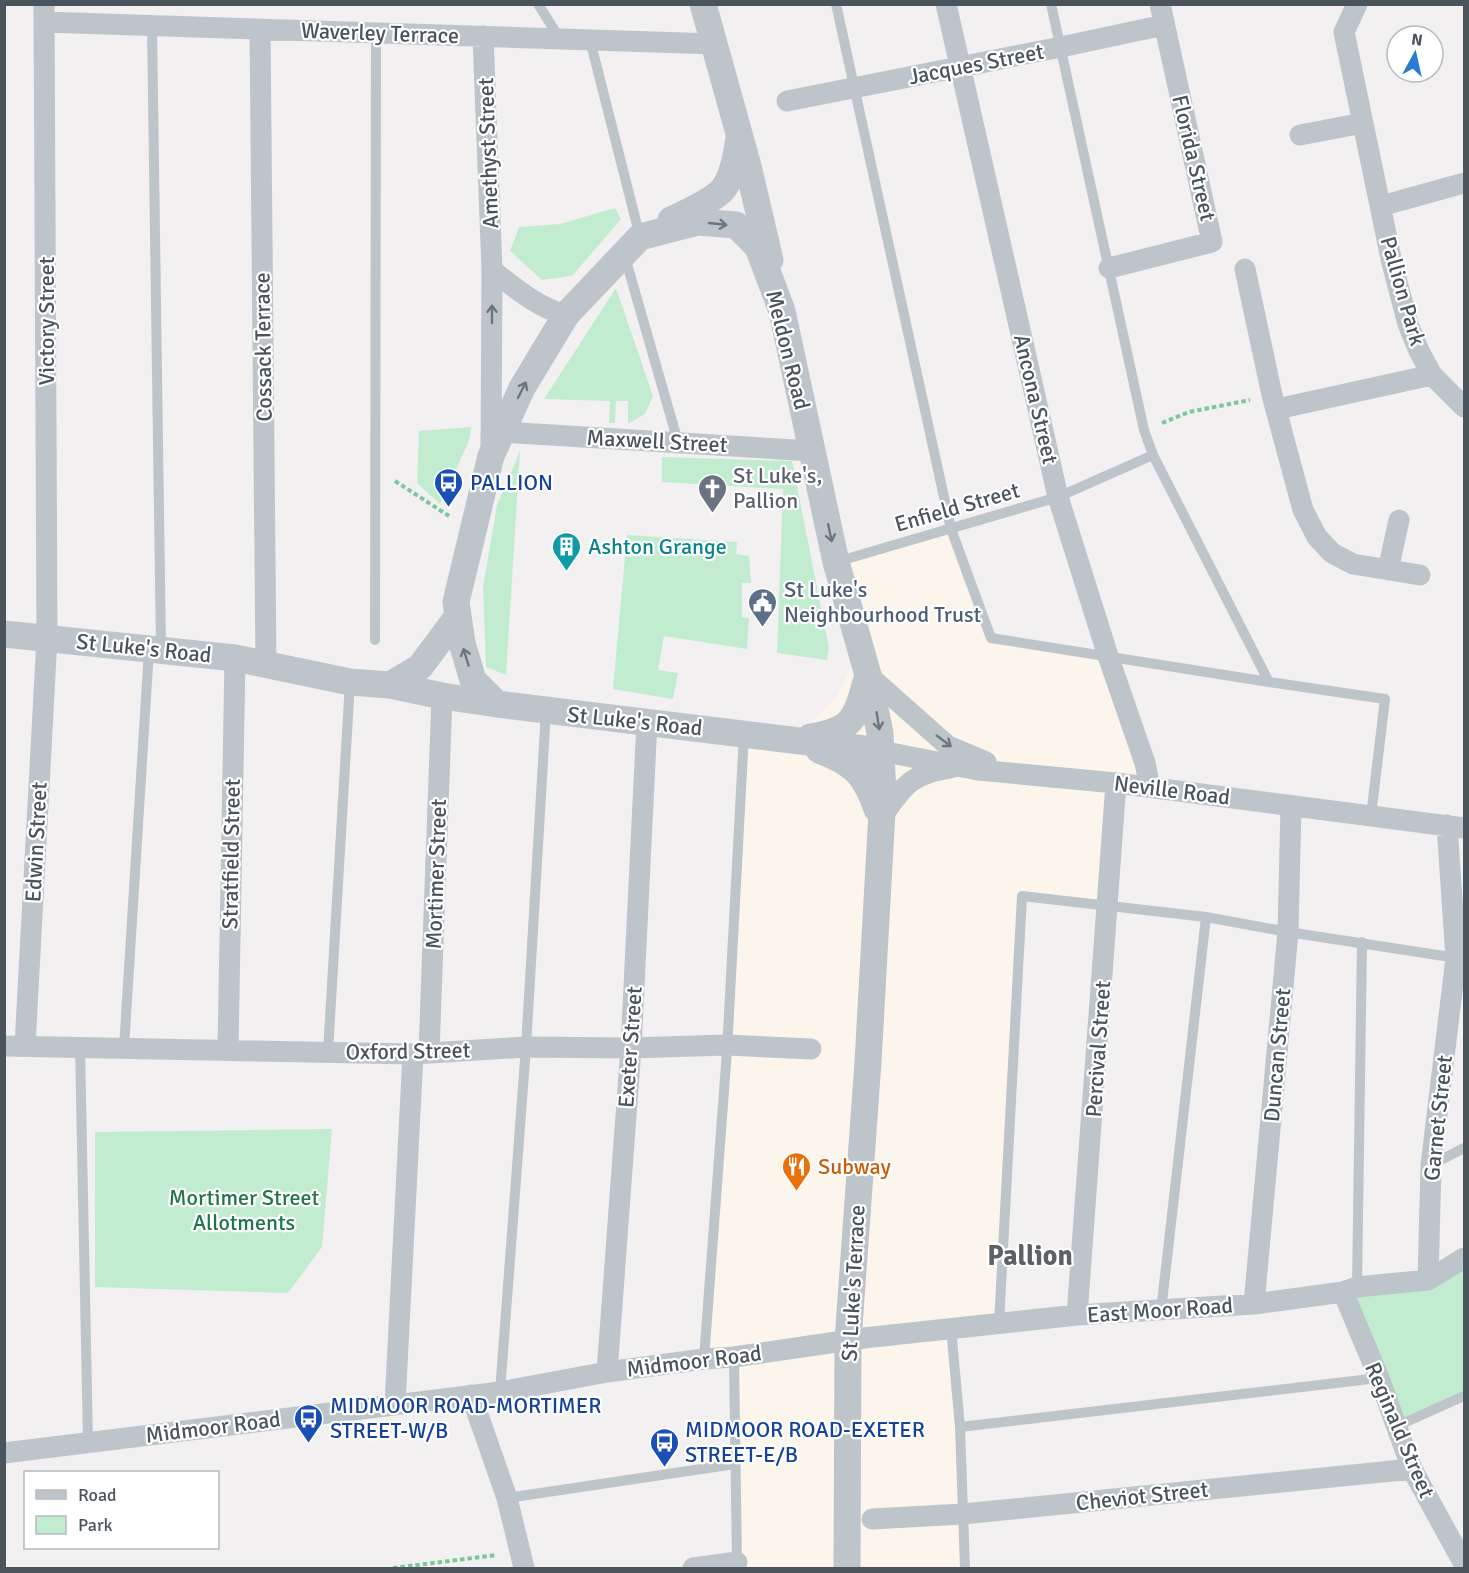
<svg xmlns="http://www.w3.org/2000/svg" width="1469" height="1573" viewBox="0 0 1469 1573" font-family="Signika,sans-serif">
<style>
.commercial{fill:#fbf5eb}
.green{fill:#c2ecd0}
.lines{fill:none;stroke-linecap:round;stroke-linejoin:round}
.path{stroke:#7dc79f;stroke-width:4;stroke-dasharray:4.5 3;stroke-linecap:butt}
.service{stroke:#bdc5cb;stroke-width:10}
.minor{stroke:#bdc5cb;stroke-width:21}
.tertiary{stroke:#bdc5cb;stroke-width:27}
.oneway{stroke:#6c767d}
.labels{text-anchor:middle;dominant-baseline:central;stroke-width:4.5;stroke-linejoin:round;paint-order:stroke}
.street-label{font-size:22px;fill:#49545c;stroke:#fff}
.worship-label{font-size:22px;fill:#5b616d;stroke:#fff;text-anchor:start}
.transit-label{font-size:22px;fill:#164399;stroke:#fff;text-anchor:start}
.culture-label{font-size:22px;fill:#0d838f;stroke:#fff;text-anchor:start}
.service-label{font-size:22px;fill:#4e5e75;stroke:#fff;text-anchor:start}
.food-label{font-size:22px;fill:#c56008;stroke:#fff;text-anchor:start}
.park-label{font-size:22px;fill:#1f7747;stroke:#fff}
.district-label{font-size:28px;font-weight:bold;fill:#5d6064;stroke:#fff}
</style>
<rect width="100%" height="100%" fill="#f2f0f0"/>
<path class="commercial" d="M951 529 991 638 1108 656 1150 787 1117 783 1108 907 1023 896 999 1323 951 1328 965 1568H737L734 1357 704 1359 743 737 807 726 837 696 861 649 836 562Z"/>
<path class="green" d="M615 208 621 219 572 276 542 280 510 251 519 227 560 224Z
M616 288 653 396 645 414 628 424V401H616L615 423H609L610 401 544 399Z
M471 427 469 441 440 504 417 483 419 431Z
M520 451 506 675 486 667 483 587 497 505Z
M662 457 792 461 829 648 827 660 777 653 783 489 662 482Z
M627 535 737 542 736 554 749 556 751 583H742V617L749 618 747 649 664 636 658 670 678 673 673 699 613 689Z
M332 1129 322 1247 288 1293 95 1287V1132Z
M1464 1258V1396L1397 1426 1343 1292Z"/>
<g class="lines">
<path class="path" d="M1162 423 1189 412 1250 400
M395 481 449 516
M393 1568 497 1555"/>
<path class="service" d="M538 4 560 39
M836 4 951 529 991 638 1269 682 1385 699 1371 816
M1051 4 1144 430 1153 455 1269 682
M152 26 161 649
M590 40 640 237
M625 257 678 442
M836 562 1058 497 1153 455
M375 640 376 33
M80 1047 88 1442
M124 1048 149 650
M328 1052 350 682
M1431 1165 1464 1148
M1357 1287 1362 942
M1161 1311 1206 917
M999 1323 1022 896 1206 917 1288 932 1457 958
M951 1328 960 1427 965 1568
M734 1357 737 1564
M704 1359 727 1051 744 734
M500 1392 526 1047 546 711
M1397 1426 1464 1396
M960 1427 1379 1378
M507 1498 735 1464"/>
<path class="minor" d="M946 4 1058 497 1108 656 1145 763 1150 787
M1357 4 1344 32 1392 263 1408 324 1419 351 1432 375 1464 407
M44 22 715 44
M260 29 266 665
M483 36 492 270 491 452
M787 101 1061 47 1164 25
M1300 135 1363 123
M1381 206 1464 183
M1109 268 1212 242 1160 4
M1245 269 1272 395 1303 510 1317 537 1332 553 1353 564 1420 575
M492 270C515 288 538 308 566 315
M1277 409 1432 375
M502 432 812 451
M1388 570 1399 520
M868 675 948 746 986 762
M881 751 978 770 1116 783 1464 828
M881 818C903 787 909 774 950 768
M4 1046 413 1054 526 1047 631 1048 727 1045 811 1049
M25 1046 47 638 44 4
M228 1050 235 658
M429 1053 442 696
M1428 1280 1431 1165 1456 958 1447 825
M1343 1292 1379 1378 1412 1469 1464 1564
M1254 1304 1288 932 1291 806
M1077 1315 1116 783
M607 1372 631 1048 647 721
M471 1395 507 1498 524 1568
M395 1405 413 1054
M4 1453 500 1392 607 1372 704 1359 734 1357 864 1338 1077 1315 1254 1304 1343 1292 1357 1287 1428 1280 1464 1258
M872 1519 963 1514 1412 1469
M693 1568 737 1562"/>
<path class="tertiary" d="M703 4 748 166 770 260
M671 220C684 214 716 199 724 188 734 173 736 155 739 138
M4 634 235 658 350 682 390 685 442 696 497 704 881 751
M390 685 420 667 458 616
M497 704 473 680 462 643 456 602 491 456 522 388 566 315 640 237 698 222 736 225 758 247 782 311 836 562 868 675 880 733 883 794 868 1062 848 1340 847 1568
M810 737C856 730 856 716 868 675
M819 750C854 763 865 774 877 809"/>
</g>
<defs><path id="oneway-shaft" d="M-6 0H5M1.5-3L5.5 0L1.5 3" fill="none" stroke-width="1.6" stroke-linecap="round" stroke-linejoin="round" transform="scale(1.5)"/></defs>
<g class="oneway">
<use href="#oneway-shaft" transform="translate(718 224) rotate(6)"/>
<use href="#oneway-shaft" transform="translate(492 314) rotate(-90)"/>
<use href="#oneway-shaft" transform="translate(522 390) rotate(-63)"/>
<use href="#oneway-shaft" transform="translate(830 533) rotate(78)"/>
<use href="#oneway-shaft" transform="translate(466 657) rotate(-107)"/>
<use href="#oneway-shaft" transform="translate(878 721) rotate(81)"/>
<use href="#oneway-shaft" transform="translate(944 741) rotate(37)"/>
</g>
<defs>
<symbol id="bus-pin" viewBox="-11 -11 22 30"><path d="M0 17L-7.5 6A9.5 9.5 0 1 1 7.5 6Z" fill="#1a4fb4" stroke="#fff"/><path d="M-5-6H5V4H4V6H2V4H-2V6H-4V4H-5ZM-3.5-4V0h7V-4ZM-3.5 1.2v1.5H-2V1.2ZM2 1.2v1.5H3.5V1.2Z" fill="#fff"/></symbol>
<symbol id="church-pin" viewBox="-11 -11 22 30"><path d="M0 17L-7.5 6A9.5 9.5 0 1 1 7.5 6Z" fill="#6b7280" stroke="#fff"/><path d="M-1.2-6h2.4v3.5h3.3v2.4h-3.3V6h-2.4V-.1h-3.3v-2.4h3.3Z" fill="#fff"/></symbol>
<symbol id="building-pin" viewBox="-11 -11 22 30"><path d="M0 17L-7.5 6A9.5 9.5 0 1 1 7.5 6Z" fill="#0f9aa8" stroke="#fff"/><path d="M-4-6H4V6H1V3H-1V6H-4ZM-2.5-4.3h1.7v1.8h-1.7ZM.8-4.3h1.7v1.8H.8ZM-2.5-1h1.7V.8h-1.7ZM.8-1h1.7V.8H.8Z" fill="#fff"/></symbol>
<symbol id="civic-pin" viewBox="-11 -11 22 30"><path d="M0 17L-7.5 6A9.5 9.5 0 1 1 7.5 6Z" fill="#5c6f8a" stroke="#fff"/><path d="M-.6-6.5H3V-4.5H.6V-3L4-1V1h2V6H-6V1h2V-1L-.6-3ZM-1.2 2.5V6h2.4V2.5Z" fill="#fff"/></symbol>
<symbol id="restaurant-pin" viewBox="-11 -11 22 30"><path d="M0 17L-7.5 6A9.5 9.5 0 1 1 7.5 6Z" fill="#e8710a" stroke="#fff"/><path d="M-5-6h1v4h1v-4h1v4h1v-4h1v5L-1.5 .5V6h-2V.5L-5-1ZM5-6V6H3V1.5H1.5Q1.5-4 5-6Z" fill="#fff"/></symbol>
</defs>
<g fill-rule="evenodd">
<use href="#bus-pin" x="432" y="466" width="33" height="45"/>
<use href="#church-pin" x="696" y="472" width="33" height="45"/>
<use href="#building-pin" x="550" y="530" width="33" height="45"/>
<use href="#civic-pin" x="746" y="586" width="33" height="45"/>
<use href="#restaurant-pin" x="780" y="1150" width="33" height="45"/>
<use href="#bus-pin" x="292" y="1402" width="33" height="45"/>
<use href="#bus-pin" x="648" y="1426" width="33" height="45"/>
</g>
<g class="labels">
<g class="street-label">
<text transform="translate(380 33) rotate(2)">Waverley Terrace</text>
<text transform="translate(976 64) rotate(-11)">Jacques Street</text>
<text transform="translate(488 153) rotate(-92)">Amethyst Street</text>
<text transform="translate(1194 158) rotate(77)">Florida Street</text>
<text transform="translate(1403 291) rotate(74)">Pallion Park</text>
<text transform="translate(46 321) rotate(-90)">Victory Street</text>
<text transform="translate(263 347) rotate(-91)">Cossack Terrace</text>
<text transform="translate(788 350) rotate(76)">Meldon Road</text>
<text transform="translate(1036 399) rotate(77)">Ancona Street</text>
<text transform="translate(657 441) rotate(3)">Maxwell Street</text>
<text transform="translate(957 507) rotate(-16)">Enfield Street</text>
<text transform="translate(144 648) rotate(6)">St Luke's Road</text>
<text transform="translate(635 721) rotate(6)">St Luke's Road</text>
<text transform="translate(1172 790) rotate(7)">Neville Road</text>
<text transform="translate(36 842) rotate(-87)">Edwin Street</text>
<text transform="translate(231 854) rotate(-89)">Stratfield Street</text>
<text transform="translate(436 874) rotate(-88)">Mortimer Street</text>
<text transform="translate(630 1047) rotate(-86)">Exeter Street</text>
<text transform="translate(1098 1049) rotate(-86)">Percival Street</text>
<text transform="translate(408 1051) rotate(-1)">Oxford Street</text>
<text transform="translate(1277 1055) rotate(-85)">Duncan Street</text>
<text transform="translate(1438 1118) rotate(-84)">Garnet Street</text>
<text transform="translate(853 1283) rotate(-87)">St Luke's Terrace</text>
<text transform="translate(1160 1310) rotate(-4)">East Moor Road</text>
<text transform="translate(694 1361) rotate(-7)">Midmoor Road</text>
<text transform="translate(213 1427) rotate(-7)">Midmoor Road</text>
<text transform="translate(1400 1430) rotate(67)">Reginald Street</text>
<text transform="translate(1142 1496) rotate(-6)">Cheviot Street</text>
</g>
<g class="worship-label">
<text x="733" y="475">St Luke's,<tspan x="733" dy="25">Pallion</tspan></text>
</g>
<g class="transit-label">
<text x="470" y="482">PALLION</text>
<text x="330" y="1405">MIDMOOR ROAD-MORTIMER<tspan x="330" dy="25">STREET-W/B</tspan></text>
<text x="685" y="1429">MIDMOOR ROAD-EXETER<tspan x="685" dy="25">STREET-E/B</tspan></text>
</g>
<g class="culture-label">
<text x="588" y="546">Ashton Grange</text>
</g>
<g class="service-label">
<text x="784" y="589">St Luke's<tspan x="784" dy="25">Neighbourhood Trust</tspan></text>
</g>
<g class="food-label">
<text x="818" y="1166">Subway</text>
</g>
<g class="park-label">
<text x="244" y="1197">Mortimer Street<tspan x="244" dy="25">Allotments</tspan></text>
</g>
<g class="district-label">
<text x="1030" y="1256">Pallion</text>
</g>
</g>
<rect width="1469" height="1573" fill="none" stroke="#49545c" stroke-width="12"/>
<rect x="24" y="1471" width="195" height="78" fill="#ffffff" stroke="#b6bbbe" stroke-width="1.5"/>
<rect x="36" y="1490" width="30" height="9" fill="#bdc5cb" stroke="#b6bbbe" stroke-width="1.5"/>
<text x="78" y="1501" font-size="18" fill="#49545c">Road</text>
<rect x="36" y="1516" width="30" height="18" fill="#c2ecd0" stroke="#b6bbbe" stroke-width="1.5"/>
<text x="78" y="1531" font-size="18" fill="#49545c">Park</text>
<g transform="translate(1415 54) rotate(8)"><circle r="28" fill="#ffffff" stroke="#b6bbbe" stroke-width="1.5"/>
<path d="M0-4.5L10 22L0 15L-10 22Z" fill="#297bd3"/>
<text y="-9" font-size="16" font-weight="bold" text-anchor="middle" fill="#49545c">N</text>
</g>
</svg>
